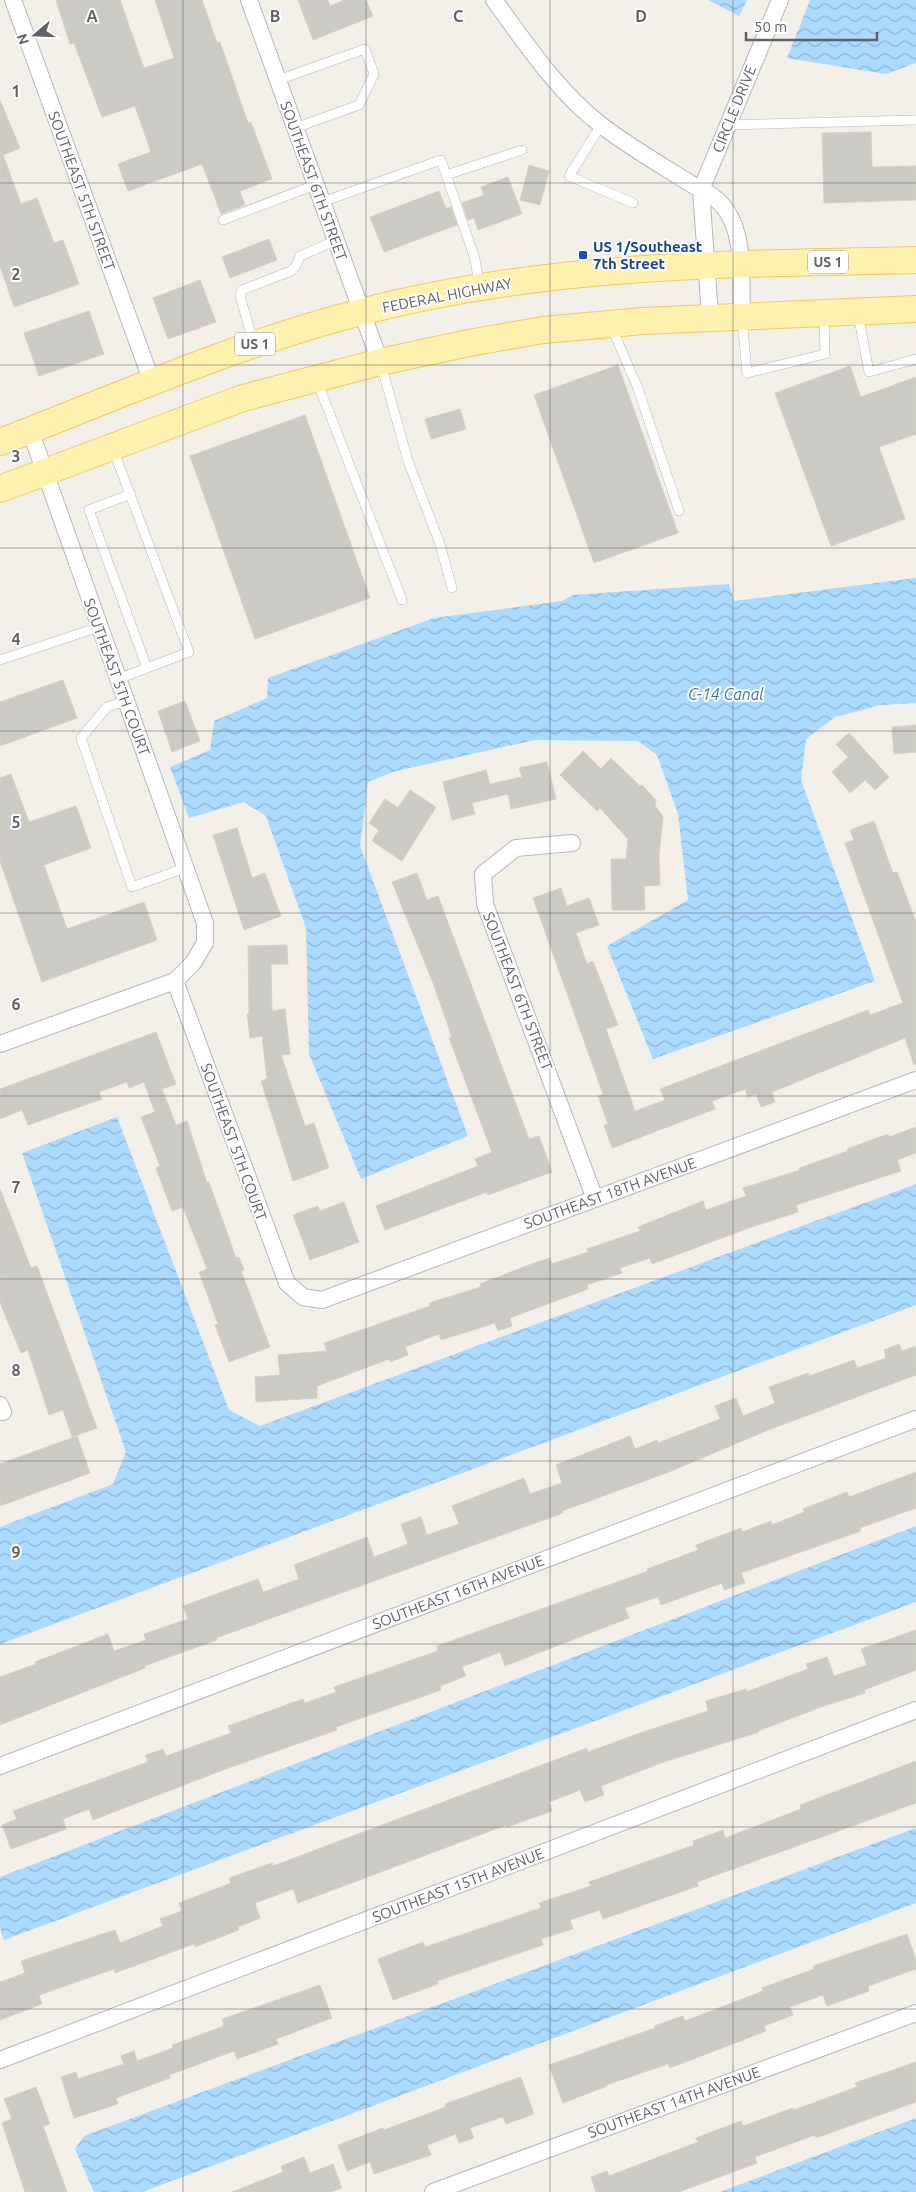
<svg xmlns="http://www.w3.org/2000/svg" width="916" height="2192" viewBox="0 0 916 2192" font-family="Ubuntu,sans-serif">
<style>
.water{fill:url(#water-waves)}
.building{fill:#cccac5;stroke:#d6d1c6}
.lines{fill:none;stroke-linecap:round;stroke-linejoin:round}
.service-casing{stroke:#b5b8bc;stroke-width:10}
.minor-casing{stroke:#b5b8bc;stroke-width:18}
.primary-casing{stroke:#f2c960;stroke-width:28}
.service{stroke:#fff;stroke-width:9}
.minor{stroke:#fff;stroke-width:16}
.primary{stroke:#fff2af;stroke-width:26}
.grid{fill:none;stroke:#5f6368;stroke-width:1;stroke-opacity:0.55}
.transit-dot{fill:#1a4fb4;stroke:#fff;stroke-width:2}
.labels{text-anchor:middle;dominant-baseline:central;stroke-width:4;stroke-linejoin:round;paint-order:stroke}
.shield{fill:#fff;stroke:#8f9295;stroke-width:1}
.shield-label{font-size:14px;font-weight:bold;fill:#5f6368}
.street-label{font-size:15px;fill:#5f6368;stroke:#fff}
.transit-label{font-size:15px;font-weight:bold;fill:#164399;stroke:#fff;text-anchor:start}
.water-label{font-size:16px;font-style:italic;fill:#4174aa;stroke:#fff}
.grid-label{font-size:16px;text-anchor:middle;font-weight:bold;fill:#5f6368;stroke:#fff;stroke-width:4;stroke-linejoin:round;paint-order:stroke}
</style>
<defs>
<pattern id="water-waves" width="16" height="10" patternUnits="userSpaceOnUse" patternTransform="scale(1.25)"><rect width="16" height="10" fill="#aadaff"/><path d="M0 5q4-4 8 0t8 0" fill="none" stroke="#8eb4d2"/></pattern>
</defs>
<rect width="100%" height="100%" fill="#f1efe8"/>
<path class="water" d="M708 0H747L739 16Z
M810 0H916V63L886 74 787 58Z
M916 578V703L881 705 835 717 806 739 801 780 875 981 653 1059 607 946 688 900 678 814 657 755 638 741 535 740 396 771 368 782 360 846 468 1136 361 1179 309 1054 306 928 266 816 244 802 189 818 170 767 210 750 214 721 267 698 268 678 434 618 562 601 573 595 729 584 734 601Z
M117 1117 229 1410 260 1426 916 1184V1305L0 1644V1527L113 1484 126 1452 22 1153Z
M916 1526V1602L4 1940 0 1928V1877Z
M916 1828V1903L142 2192H94L75 2149 84 2136Z
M916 2118V2192H720Z"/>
<path class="building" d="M56 0H120L144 68 174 58 155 0H202L217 43 220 42 248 123 251 122 272 179 240 191 245 205 221 214 202 164 128 191 118 164 151 152 135 106 102 117 74 43 70 44Z
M298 0H328L330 6 344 0H366L373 16 313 40Z
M0 100 20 148 3 155 21 204 37 198 54 243 63 240 79 284 14 307 0 266Z
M871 132 872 167 916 166V200L824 203 822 133Z
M529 165 549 171 540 205 520 200Z
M508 177 522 214 478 230 474 218 468 220 462 203 484 195 481 187Z
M439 191 446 209 451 207 457 225 384 252 370 217Z
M269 239 277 260 230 278 222 257Z
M200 280 216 322 168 339 153 298Z
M89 311 104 354 39 376 24 333Z
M618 365 678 533 594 563 534 395Z
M850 366 861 397 916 377V434L879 447 905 519 831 546 775 393Z
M460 409 466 429 431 439 425 419Z
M305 415 370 598 255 639 190 456Z
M63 680 77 718 0 746V702Z
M185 701 200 741 172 752 158 711Z
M916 725V752L894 754 892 727Z
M849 733 889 777 875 790 865 780 850 793 832 772 848 757 836 744Z
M583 751 601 769 611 758 640 786 642 785 656 800 655 806 663 816 659 856 660 885 644 886 645 910H612L611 859H626L628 839 600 808 597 811 560 775Z
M547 762 556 799 511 809 508 794 472 803 475 814 452 820 443 782 486 770 490 784 522 777 519 768Z
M11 774 29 822 76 806 91 848 44 865 67 929 144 902 157 940 42 982 0 861V778Z
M410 790 436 807 402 861 372 841 379 830 369 823 385 799 398 808Z
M874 821 893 873 897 872 916 922V1064L914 1065 905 1038 772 1092 775 1102 761 1107 756 1094 748 1097 745 1089 712 1101 715 1109 612 1148 604 1125 608 1124 598 1096 603 1094 533 898 561 888 567 906 589 898 599 925 576 933 587 964 593 961 618 1025 606 1029 635 1111 665 1100 660 1089 868 1010 870 1015 903 1003 845 843 854 840 850 830Z
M237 828 252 878 265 873 281 916 244 930 213 835Z
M417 873 427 900 438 896 529 1139 539 1136 552 1172 488 1195 487 1192 385 1230 376 1206 478 1166 475 1159 492 1152 449 1038 452 1037 433 983 392 882Z
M287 945 288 964H271L272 1011 285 1009 290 1054 281 1055 305 1126 314 1123 329 1168 293 1181 261 1081 267 1079 262 1036 250 1038 247 1014H249L248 946Z
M156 1032 176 1084 162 1089 176 1125 187 1121 207 1183 209 1182 236 1258 239 1257 244 1270 241 1271 270 1347 229 1362 215 1325 218 1324 199 1272 207 1269 183 1207 172 1211 156 1168 160 1166 141 1117 155 1112 144 1082 129 1088 127 1082 99 1092 102 1099 28 1125 22 1110 0 1119V1089Z
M916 1127V1153L897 1160 901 1171 796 1205 798 1212 746 1229 652 1264 650 1258 620 1268 622 1273 587 1285 588 1289 510 1318 512 1326 498 1331 495 1323 441 1340 439 1334 405 1347 408 1355 390 1362 389 1359 317 1386V1398L256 1402 255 1377 280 1375 278 1355 327 1351 324 1343 430 1306 429 1303 481 1287 480 1284 534 1263 550 1258 552 1264 588 1252 587 1249 640 1231 638 1227 703 1201 706 1210 746 1196 743 1188 800 1170 799 1168 848 1151 847 1149 888 1134 889 1137Z
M0 1189 31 1268 37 1266 97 1428 72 1437 63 1410 49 1415 28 1350 21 1353 0 1303Z
M344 1202 359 1242 310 1260 293 1215 318 1206 320 1211Z
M899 1344 902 1351 916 1346V1375L768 1430 669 1472 562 1511 563 1513 216 1638 217 1640 144 1666 145 1668 0 1725V1677L36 1664 35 1662 108 1634 114 1651 146 1640 144 1634 188 1619 183 1606 258 1579 263 1592 299 1579 294 1565 367 1537 374 1557 408 1544 401 1524 421 1517 427 1535 459 1524 452 1506 524 1478 530 1494 562 1483 556 1465 630 1436 635 1449 657 1440 658 1443 720 1419 715 1406 736 1398 743 1416 775 1403 769 1387 808 1373 809 1376 854 1360 857 1368 886 1358 884 1350Z
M77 1436 90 1473 0 1506V1464Z
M916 1472V1508L860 1528 861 1531 741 1573 745 1583 724 1590 722 1583 661 1605 658 1597 625 1608 629 1618 505 1666 500 1652 462 1667 466 1676 440 1686 441 1690 336 1727 337 1730 231 1767 93 1820 89 1809 63 1819 66 1829 11 1849 2 1825 17 1819 13 1811 148 1762 146 1755 163 1749 166 1756 231 1733 228 1726 303 1699 305 1703 336 1692 334 1687 438 1651 437 1646 648 1571 647 1569 698 1550 696 1545 741 1528 742 1532 771 1521 772 1525 804 1512 803 1509 847 1492 849 1497Z
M916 1630V1670L864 1690 865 1693 821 1707 758 1731 759 1732 661 1763 601 1786 604 1795 585 1802 580 1790 549 1802 552 1811 507 1827 506 1825 298 1903 293 1889 255 1903 260 1918 238 1927 239 1930 195 1947 194 1944 115 1973 114 1969 39 1995 42 2004 0 2020V1982L25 1973 21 1961 115 1930 120 1943 163 1926 160 1919 182 1911 179 1903 231 1883 229 1878 272 1863 273 1866 587 1748 588 1752 640 1733 708 1711 706 1701 746 1689V1692L808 1669 806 1664 827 1657 834 1676 867 1665 861 1649Z
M916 1761V1803L697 1882 698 1886 603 1919 600 1910 570 1920 573 1929 541 1939 543 1945 437 1981 438 1984 393 2000 378 1959 423 1942 425 1947 541 1908 539 1903 591 1886 589 1882 694 1845 693 1841 723 1830 725 1838 801 1809 800 1805Z
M907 1934 916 1960V1969L868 1986 869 1991 827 2006 823 1995 790 2007 793 2015 764 2026 766 2031 670 2068 668 2064 606 2085 607 2086 563 2103 549 2065 655 2028 654 2026 683 2016 685 2021 763 1991 762 1988 814 1969 813 1966Z
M320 1985 332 2018 276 2039 278 2044 237 2059 234 2051 169 2075 170 2078 116 2098 118 2104 74 2118 61 2077 76 2072 78 2079 124 2064 121 2056 134 2051 137 2061 173 2048 172 2045 224 2026 222 2019Z
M916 2062V2102L816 2138 815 2135 755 2157 757 2163 679 2192H596L591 2177 607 2171 609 2176 698 2142 696 2138 741 2121 743 2126 793 2108 794 2110 857 2087 855 2083Z
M521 2077 534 2114 506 2124 503 2117 470 2128 474 2138 459 2143 456 2134 427 2145 431 2155 374 2174 370 2162 347 2171 338 2145 383 2128 384 2130 446 2107 445 2104Z
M36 2087 50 2124 43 2126 67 2192H25L2 2123 12 2119 4 2099Z
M304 2157 310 2173 333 2164 342 2188 330 2192H232L283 2172 281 2166Z"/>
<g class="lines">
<defs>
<path id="service" d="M278 80 365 49 374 74 359 105 295 128
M601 125 569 176 633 203
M728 125 916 120
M446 175 522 150
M322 202 441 160 475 259 479 285
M223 220 315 185
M858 314 869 372 916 359
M742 318 747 373 825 354 824 314
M611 326 637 386 679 511
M253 341 240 296 242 290 291 271 296 266 300 256 335 241
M381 364 408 461 440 544 452 588
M317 381 402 600
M113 449 189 652 118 679
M131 494 89 510 147 668
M0 660 99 627
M126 701 107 707 81 738 132 887 185 868"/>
<path id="minor" d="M13 0 152 382
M249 0 380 362
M494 0C526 44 558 92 601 125 632 149 668 169 701 190 749 210 740 272 742 315
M710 316 701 190 780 0
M572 843 516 848 483 874 485 904 595 1199
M175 981 287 1283 303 1297 322 1300 916 1080
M0 1044 175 981 193 963 205 943V923L30 430
M0 1405 3 1412
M0 1766 916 1419
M0 2060 916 1710
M433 2192 916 2013"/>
<path id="primary" d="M0 442C119 396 237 344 361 312 542 264 730 264 916 260
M0 489 243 398 380 362 469 343 543 330 643 321 916 309"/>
</defs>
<use href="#service" class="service-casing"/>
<use href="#minor" class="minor-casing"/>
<use href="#primary" class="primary-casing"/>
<use href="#service" class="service"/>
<use href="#minor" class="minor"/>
<use href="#primary" class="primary"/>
</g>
<path class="grid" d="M183 0V2192M366 0V2192M550 0V2192M733 0V2192M0 183H916M0 365H916M0 548H916M0 731H916M0 913H916M0 1096H916M0 1279H916M0 1461H916M0 1644H916M0 1827H916M0 2009H916"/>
<rect class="transit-dot" x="578" y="250" width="10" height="10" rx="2.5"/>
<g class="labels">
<g class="shield">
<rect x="808" y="250.5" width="40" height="23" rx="4"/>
<rect x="235" y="332.5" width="40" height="23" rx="4"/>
</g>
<g class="shield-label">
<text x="828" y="262">US 1</text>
<text x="255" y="344">US 1</text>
</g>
<g class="street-label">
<text transform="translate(734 109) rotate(-68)">CIRCLE DRIVE</text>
<text transform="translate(314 181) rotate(70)">SOUTHEAST 6TH STREET</text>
<text transform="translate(82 191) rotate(70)">SOUTHEAST 5TH STREET</text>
<text transform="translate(447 295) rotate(-11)">FEDERAL HIGHWAY</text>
<text transform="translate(117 677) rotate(70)">SOUTHEAST 5TH COURT</text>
<text transform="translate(518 991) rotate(69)">SOUTHEAST 6TH STREET</text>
<text transform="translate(234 1142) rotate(70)">SOUTHEAST 5TH COURT</text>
<text transform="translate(610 1193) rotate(-20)">SOUTHEAST 18TH AVENUE</text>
<text transform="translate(458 1592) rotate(-21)">SOUTHEAST 16TH AVENUE</text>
<text transform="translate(458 1885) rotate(-21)">SOUTHEAST 15TH AVENUE</text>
<text transform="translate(674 2102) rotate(-20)">SOUTHEAST 14TH AVENUE</text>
</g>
<g class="transit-label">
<text x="593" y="246">US 1/Southeast<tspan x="593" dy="17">7th Street</tspan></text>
</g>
<g class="water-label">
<text x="726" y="694">C-14 Canal</text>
</g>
</g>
<g class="grid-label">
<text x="92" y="22">A</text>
<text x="275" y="22">B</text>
<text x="458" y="22">C</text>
<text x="641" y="22">D</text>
<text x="16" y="97">1</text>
<text x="16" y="280">2</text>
<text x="16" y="462">3</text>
<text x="16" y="645">4</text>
<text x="16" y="828">5</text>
<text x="16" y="1010">6</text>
<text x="16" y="1193">7</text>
<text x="16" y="1376">8</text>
<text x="16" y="1558">9</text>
</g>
<g transform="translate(35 35) rotate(251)" stroke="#ffffff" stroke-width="4" paint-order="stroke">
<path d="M0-4L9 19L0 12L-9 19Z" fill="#5f6368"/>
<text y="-8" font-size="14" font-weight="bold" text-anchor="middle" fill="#5f6368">N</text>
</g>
<path d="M746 32v8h131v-8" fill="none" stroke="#5f6368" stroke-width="2.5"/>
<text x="754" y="32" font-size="15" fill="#5f6368" stroke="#ffffff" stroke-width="4" paint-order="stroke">50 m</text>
</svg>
